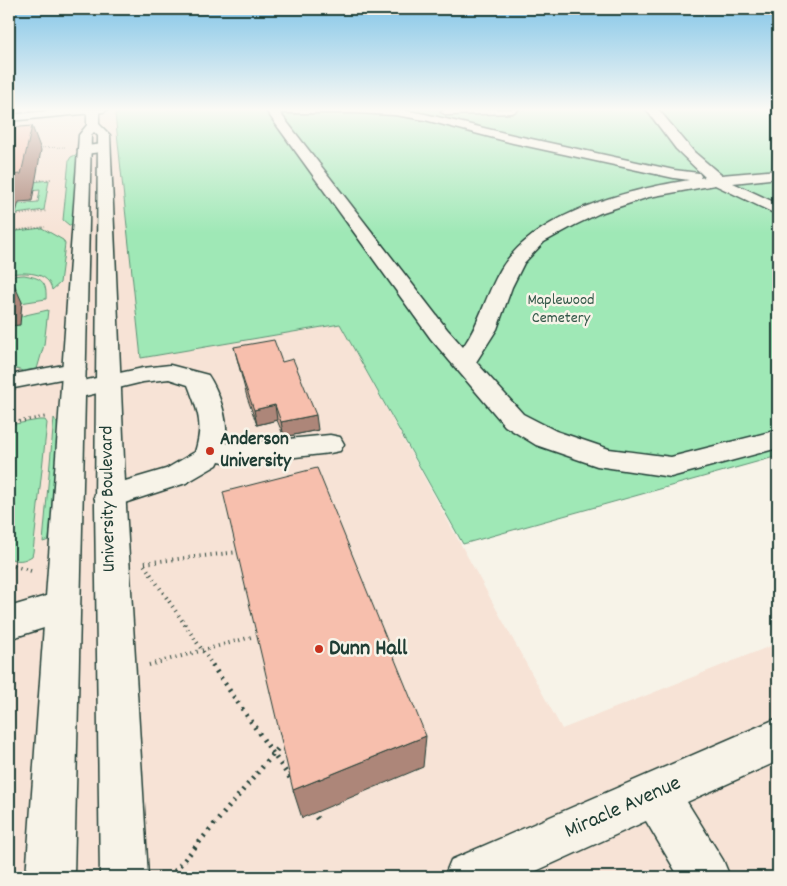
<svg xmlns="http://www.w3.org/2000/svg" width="787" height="886" viewBox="0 0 787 886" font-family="Dekko,sans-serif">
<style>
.built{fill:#f7e3d6}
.green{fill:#9fe8b6;stroke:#5f9275}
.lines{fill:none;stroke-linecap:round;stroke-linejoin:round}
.minor-casing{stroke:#1f3d34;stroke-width:3}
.major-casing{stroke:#1f3d34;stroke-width:3}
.path-far4{stroke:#1f3d34;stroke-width:1;stroke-dasharray:0.5 2;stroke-linecap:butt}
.path-far3{stroke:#1f3d34;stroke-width:2;stroke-dasharray:0.5 2.5;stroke-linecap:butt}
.path-far2{stroke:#1f3d34;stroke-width:3;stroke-dasharray:1 4;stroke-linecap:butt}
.path-far1{stroke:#1f3d34;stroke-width:4;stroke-dasharray:1 4.5;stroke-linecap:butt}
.path{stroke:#1f3d34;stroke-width:5;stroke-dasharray:2 5.5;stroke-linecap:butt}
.minor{fill:#f7f3e8;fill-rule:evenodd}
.major{fill:#f7f3e8;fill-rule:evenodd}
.wall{fill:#d4a495;stroke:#1f3d34}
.shaded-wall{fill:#ad8679;stroke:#1f3d34}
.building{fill:#f7bfad;stroke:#1f3d34}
.poi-dot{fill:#c8321e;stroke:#f7f3e8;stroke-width:2}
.labels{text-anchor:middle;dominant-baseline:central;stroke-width:5;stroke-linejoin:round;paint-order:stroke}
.far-park-label{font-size:16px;fill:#325748;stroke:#f7f3e8}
.poi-label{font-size:19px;font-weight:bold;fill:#1f3d34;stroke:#f7f3e8;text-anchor:start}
.street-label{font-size:19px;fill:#1f3d34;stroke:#f7f3e8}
.near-poi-label{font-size:22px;font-weight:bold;fill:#1f3d34;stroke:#f7f3e8;text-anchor:start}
.near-street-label{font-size:22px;fill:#1f3d34;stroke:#f7f3e8}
</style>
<rect width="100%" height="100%" fill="#f7f3e8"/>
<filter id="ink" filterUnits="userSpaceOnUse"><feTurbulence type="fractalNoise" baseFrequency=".02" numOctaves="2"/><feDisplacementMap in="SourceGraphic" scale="10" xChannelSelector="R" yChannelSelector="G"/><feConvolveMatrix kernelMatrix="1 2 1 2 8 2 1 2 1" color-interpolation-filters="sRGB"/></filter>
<g filter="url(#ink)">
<path class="built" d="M9 109H125L115 114 141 358 340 324 562 729 778 643V877H9Z"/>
<path class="green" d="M135 109H778V456L463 544 340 324 141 358 115 114Z
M80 153 74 225H69L63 220 69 160 71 157Z
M49 180 44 210 9 215V205L38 202 40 190 9 193V185Z
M42 228 63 240 65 244 60 283 52 290C49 271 24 272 9 274V232Z
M24 275C41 278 47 281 46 299L14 304 9 276Z
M48 310 44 345 37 369 23 371 9 367V326L19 324 21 316Z
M54 418 57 423 58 436 49 540 43 542Z
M39 420H45L47 423 33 552 32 556C24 561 18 562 9 558V425Z"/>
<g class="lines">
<defs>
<path id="minor" d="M68 109H109L103 112 9 121V115Z
M265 109H397L425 114 513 135 674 170 699 173 701 176 700 178 705 177 676 149 646 109H658L694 152 721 175 778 170V178L733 183 778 204V215L715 185 649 197 600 213 575 225 544 242 524 263 512 287 497 329 476 362 523 414 556 431 609 449 671 457 778 430V448L671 477 597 466 536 445 505 426 431 339ZM280 113H356L395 115 425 120 513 143 674 178 689 180C628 190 536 212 501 269 486 294 480 323 463 347L447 329Z
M446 109H517L518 110 512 113 447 115 441 112Z
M104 144 109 145 110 148 109 151 85 154 78 150 85 146Z
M74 363 82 365 86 370 82 375 9 389V375Z
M170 365 208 375C219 391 230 423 225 443L234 444 330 435 340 437 344 444 340 451 330 453 234 464 219 461 217 465 186 483 109 508 98 505 94 497 98 489 166 469 195 452C204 423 198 412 188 385L169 379 143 382 73 399 64 396 61 391 64 386 73 383 143 368Z
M63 591 76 596 81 607 76 618 9 639V607Z
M778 718V761L687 802 723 860 730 877H679L646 821 523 877H444L451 860Z"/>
<path id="major" d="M87 109H99V124L110 135 126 506 148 877H100L95 506 98 136 94 132 91 135 74 877H26L79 135 87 125Z"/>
</defs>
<use href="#minor" class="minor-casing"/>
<use href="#major" class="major-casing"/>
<path class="path-far4" d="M37 148 65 147"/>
<path class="path-far3" d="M32 181 51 179
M9 216 47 211
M9 231 45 227"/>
<path class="path-far2" d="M9 423 45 417"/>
<path class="path-far1" d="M9 564 35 572
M149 665 255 636
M213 666 143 563 238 552"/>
<path class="path" d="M212 665 292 781
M312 811 320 823
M170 877 280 746"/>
<use href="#minor" class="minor"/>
<use href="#major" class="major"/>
</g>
<path class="wall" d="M234 347 318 430 284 437 277 420 257 425 247 397Z"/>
<path class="shaded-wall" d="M32 126 41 150 32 201 19 202 12 226H9V175Z
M9 273 22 302 20 325 9 326Z
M275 405 277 420 257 425 254 410Z
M316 415 318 430 284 437 281 422Z
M426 736 423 767 302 818 293 790Z"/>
<path class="building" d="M32 126 21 174 9 175V128Z
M274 340 282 362 293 359 316 415 281 422 275 405 254 410 244 382 234 347Z
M317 468 426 736 293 790 223 492Z"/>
</g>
<linearGradient id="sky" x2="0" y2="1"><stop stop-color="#84c6e8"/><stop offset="0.47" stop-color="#fbfaf5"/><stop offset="1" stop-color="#fbfaf5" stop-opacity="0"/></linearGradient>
<rect width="787" height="233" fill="url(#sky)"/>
<g class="poi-dot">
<circle cx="210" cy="451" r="5"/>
<circle cx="319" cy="649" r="5"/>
</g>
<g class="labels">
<g class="far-park-label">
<text x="561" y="300">Maplewood<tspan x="561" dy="18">Cemetery</tspan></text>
</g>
<g class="poi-label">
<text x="220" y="440">Anderson<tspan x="220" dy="22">University</tspan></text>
</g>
<g class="street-label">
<text transform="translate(109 499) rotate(-91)">University Boulevard</text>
</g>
<g class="near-poi-label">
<text x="329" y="649">Dunn Hall</text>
</g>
<g class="near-street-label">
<text transform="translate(623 808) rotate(-24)">Miracle Avenue</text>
</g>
</g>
<rect width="787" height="886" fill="none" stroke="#f7f3e8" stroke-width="30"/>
<rect x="15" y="15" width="757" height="856" fill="none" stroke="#1f3d34" stroke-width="2" filter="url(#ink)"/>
</svg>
